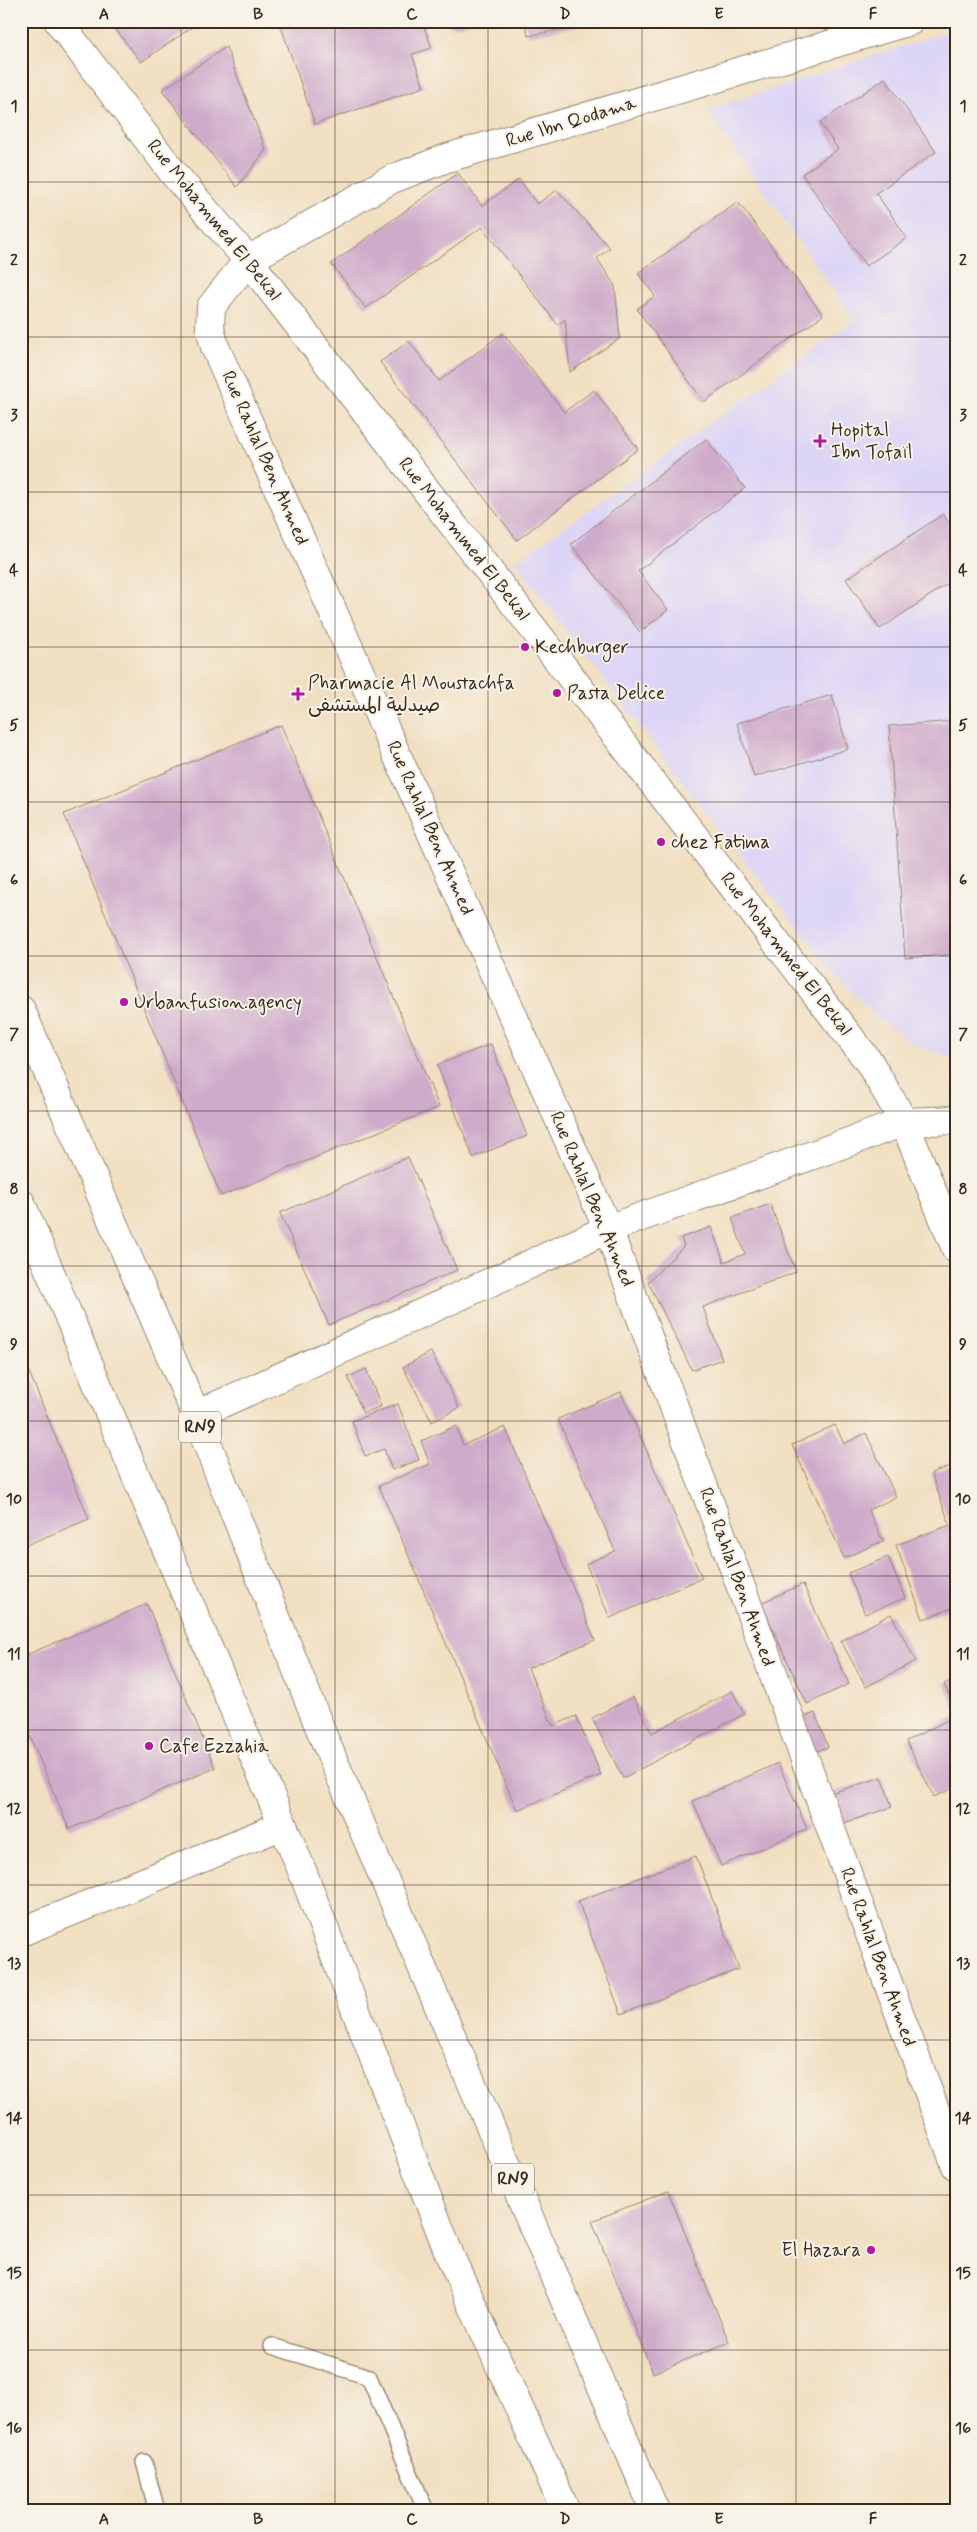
<svg xmlns="http://www.w3.org/2000/svg" width="977" height="2532" viewBox="0 0 977 2532" font-family="Mynerve,'Playpen Sans Arabic',sans-serif">
<style>
.built{fill:#ddd5f6}
.building{fill:#cfabcb}
.lines{fill:none;stroke-linecap:round;stroke-linejoin:round}
.service-casing{stroke:#968470;stroke-width:18}
.minor-casing{stroke:#968470;stroke-width:30}
.primary-casing{stroke:#968470;stroke-width:30}
.service{stroke:#fff;stroke-width:15}
.minor{stroke:#fff;stroke-width:28}
.primary{stroke:#fff;stroke-width:28}
.grid{fill:none;stroke:#3b2a1e;stroke-width:1;stroke-opacity:0.55}
.poi-dot{fill:#b5179e;stroke:#f7f3e8;stroke-width:2}
.labels{text-anchor:middle;dominant-baseline:central;stroke-width:4;stroke-linejoin:round;paint-order:stroke}
.shield{fill:#f7f3e8;stroke:#73665b;stroke-width:1}
.shield-label{font-size:18px;font-weight:bold;fill:#3b2a1e}
.street-label{font-size:19px;fill:#3b2a1e;stroke:#f7f3e8}
.poi-label{font-size:19px;fill:#3b2a1e;stroke:#f7f3e8;text-anchor:start}
.neatline{fill:none;stroke:#3b2a1e;stroke-width:2}
.grid-label{font-size:16px;text-anchor:middle;font-weight:bold;fill:#3b2a1e}
</style>
<rect width="100%" height="100%" fill="#f7f3e8"/>
<filter id="ink" filterUnits="userSpaceOnUse"><feTurbulence type="fractalNoise" baseFrequency=".02" numOctaves="2"/><feDisplacementMap in="SourceGraphic" scale="10" xChannelSelector="R" yChannelSelector="G"/><feConvolveMatrix kernelMatrix="1 2 1 2 8 2 1 2 1" color-interpolation-filters="sRGB"/></filter>
<filter id="wash" filterUnits="userSpaceOnUse"><feTurbulence type="fractalNoise" baseFrequency=".0096" numOctaves="4" result="noise"/><feDisplacementMap in="SourceGraphic" scale="20" xChannelSelector="R" yChannelSelector="G"/><feGaussianBlur stdDeviation="1.12" result="paint"/><feColorMatrix in="noise" values="0 0 0 0 0 0 0 0 0 0 0 0 0 0 0 0 0 1.4 0 .05"/><feComposite in="paint" operator="in"/></filter>
<g filter="url(#wash)">
<rect width="100%" height="100%" fill="#f1dfc1"/>
<path class="built" d="M956 29V1058L914 1045 876 1016 837 976 698 802 515 562 855 321 707 110Z"/>
<g id="blocks">
<path class="building" d="M109 21H201L141 62Z
M279 21H380L382 25 391 21H422L432 48 412 54 424 87 315 124Z
M451 21H474V22L452 27Z
M525 21H598V22L528 36Z
M226 47 266 150 237 187 162 90Z
M885 78 936 152 876 193 907 238 866 266 802 174 838 149 820 123Z
M956 117V130H955L953 118Z
M458 173 482 206 519 179 537 204 557 190 610 248 597 258 615 286 620 338 570 372 565 319 558 325 482 227 366 308 331 264Z
M738 202 823 315 704 402 637 309 655 296 638 273Z
M503 333 564 412 594 390 638 449 517 540 380 362 409 341 439 381Z
M706 439 745 488 638 571 668 610 640 632 571 544Z
M943 514 956 533V578L880 629 846 579Z
M832 695 848 749 754 777 737 723Z
M956 721V954L905 958 889 726Z
M281 725 439 1107 221 1196 64 814Z
M491 1044 527 1136 473 1157 437 1065Z
M408 1157 457 1270 329 1325 280 1213Z
M770 1204 796 1272 703 1307 722 1359 692 1370 648 1282 684 1246 681 1238 711 1227 724 1262 745 1254 732 1218Z
M21 1352 89 1519 21 1547Z
M431 1352 459 1408 432 1422 403 1367Z
M366 1369 381 1406 363 1413 348 1377Z
M621 1392 702 1578 610 1618 586 1564 615 1551 558 1419Z
M398 1404 419 1460 392 1470 384 1449 365 1456 352 1421Z
M835 1425 844 1444 866 1433 896 1497 868 1510 883 1541 844 1558 792 1445Z
M456 1426 463 1445 505 1427 595 1640 528 1668 553 1726 576 1716 601 1775 517 1810 379 1486 430 1464 421 1441Z
M956 1464V1607L923 1619 896 1545 950 1525 931 1473Z
M888 1557 905 1598 865 1614 848 1573Z
M803 1584 849 1684 807 1704 761 1603Z
M147 1604 215 1768 69 1829 21 1715V1657Z
M891 1614 916 1661 866 1687 841 1641Z
M956 1679V1710L944 1684Z
M732 1691 744 1714 623 1778 592 1718 633 1697 652 1733Z
M815 1713 828 1747 812 1753 798 1719Z
M954 1717 956 1721V1787L934 1797 906 1741Z
M778 1763 807 1829 721 1866 693 1801Z
M882 1777 892 1807 835 1826 825 1795Z
M696 1856 739 1969 621 2014 578 1901Z
M668 2191 729 2342 653 2373 592 2221Z"/>
</g>
</g>
<g filter="url(#ink)">
<use href="#blocks" fill-opacity="0" stroke="#968470" stroke-width="1"/>
<g class="lines">
<defs>
<path id="service" d="M272 2346 369 2377 426 2511
M144 2462 157 2511"/>
<path id="minor" d="M58 21 174 174 248 260 869 1062 904 1122 956 1249
M910 21 447 158 392 179 248 260 211 307 210 327 215 347 608 1229 956 2166
M196 1415 608 1229 904 1122 956 1120
M21 1932 283 1825"/>
<path id="primary" d="M21 1010 196 1415 323 1736 655 2511
M21 1203 303 1873 450 2256 566 2511"/>
</defs>
<use href="#service" class="service-casing"/>
<use href="#minor" class="minor-casing"/>
<use href="#primary" class="primary-casing"/>
<use href="#service" class="service"/>
<use href="#minor" class="minor"/>
<use href="#primary" class="primary"/>
</g>
</g>
<path class="grid" d="M181 21V2511M335 21V2511M488 21V2511M642 21V2511M796 21V2511M21 182H956M21 337H956M21 492H956M21 647H956M21 802H956M21 956H956M21 1111H956M21 1266H956M21 1421H956M21 1576H956M21 1730H956M21 1885H956M21 2040H956M21 2195H956M21 2350H956"/>
<g class="poi-dot">
<path d="M817.5 433.5h5v5h5v5h-5v5h-5v-5h-5v-5h5z"/>
<circle cx="525" cy="647" r="5"/>
<circle cx="557" cy="693" r="5"/>
<path d="M295.5 686.5h5v5h5v5h-5v5h-5v-5h-5v-5h5z"/>
<circle cx="661" cy="842" r="5"/>
<circle cx="124" cy="1002" r="5"/>
<circle cx="149" cy="1746" r="5"/>
<circle cx="871" cy="2250" r="5"/>
</g>
<g class="labels">
<g class="shield">
<rect x="179" y="1411.5" width="42" height="31" rx="4"/>
<rect x="492" y="2163.5" width="42" height="31" rx="4"/>
</g>
<g class="shield-label">
<text x="200" y="1427">RN9</text>
<text x="513" y="2179">RN9</text>
</g>
<g class="street-label">
<text transform="translate(571 122) rotate(-17)">Rue Ibn Qodama</text>
<text transform="translate(214 220) rotate(51)">Rue Mohammed El Bekal</text>
<text transform="translate(265 458) rotate(66)">Rue Rahlal Ben Ahmed</text>
<text transform="translate(464 539) rotate(52)">Rue Mohammed El Bekal</text>
<text transform="translate(430 828) rotate(66)">Rue Rahlal Ben Ahmed</text>
<text transform="translate(786 954) rotate(52)">Rue Mohammed El Bekal</text>
<text transform="translate(592 1199) rotate(67)">Rue Rahlal Ben Ahmed</text>
<text transform="translate(737 1577) rotate(70)">Rue Rahlal Ben Ahmed</text>
<text transform="translate(878 1957) rotate(70)">Rue Rahlal Ben Ahmed</text>
</g>
<g class="poi-label">
<text x="831" y="430">Hopital<tspan x="831" dy="22">Ibn Tofaïl</tspan></text>
<text x="535" y="647">Kechburger</text>
<text x="308" y="683">Pharmacie Al Moustachfa<tspan x="308" dy="22">صيدلية المستشفى</tspan></text>
<text x="567" y="693">Pasta Delice</text>
<text x="671" y="842">chez Fatima</text>
<text x="134" y="1002">Urbanfusion.agency</text>
<text x="159" y="1746">Cafe Ezzahia</text>
<text x="861" y="2250" text-anchor="end">El Hazara</text>
</g>
</g>
<rect width="977" height="2532" fill="none" stroke="#f7f3e8" stroke-width="55"/>
<rect x="28" y="28" width="922" height="2476" class="neatline"/>
<g class="grid-label">
<text x="104" y="19">A</text>
<text x="258" y="19">B</text>
<text x="412" y="19">C</text>
<text x="565" y="19">D</text>
<text x="719" y="19">E</text>
<text x="873" y="19">F</text>
<text x="14" y="111">1</text>
<text x="963" y="111">1</text>
<text x="14" y="265">2</text>
<text x="963" y="265">2</text>
<text x="14" y="420">3</text>
<text x="963" y="420">3</text>
<text x="14" y="575">4</text>
<text x="963" y="575">4</text>
<text x="14" y="730">5</text>
<text x="963" y="730">5</text>
<text x="14" y="885">6</text>
<text x="963" y="885">6</text>
<text x="14" y="1039">7</text>
<text x="963" y="1039">7</text>
<text x="14" y="1194">8</text>
<text x="963" y="1194">8</text>
<text x="14" y="1349">9</text>
<text x="963" y="1349">9</text>
<text x="14" y="1504">10</text>
<text x="963" y="1504">10</text>
<text x="14" y="1659">11</text>
<text x="963" y="1659">11</text>
<text x="14" y="1814">12</text>
<text x="963" y="1814">12</text>
<text x="14" y="1968">13</text>
<text x="963" y="1968">13</text>
<text x="14" y="2123">14</text>
<text x="963" y="2123">14</text>
<text x="14" y="2278">15</text>
<text x="963" y="2278">15</text>
<text x="14" y="2433">16</text>
<text x="963" y="2433">16</text>
<text x="104" y="2524">A</text>
<text x="258" y="2524">B</text>
<text x="412" y="2524">C</text>
<text x="565" y="2524">D</text>
<text x="719" y="2524">E</text>
<text x="873" y="2524">F</text>
</g>
</svg>
